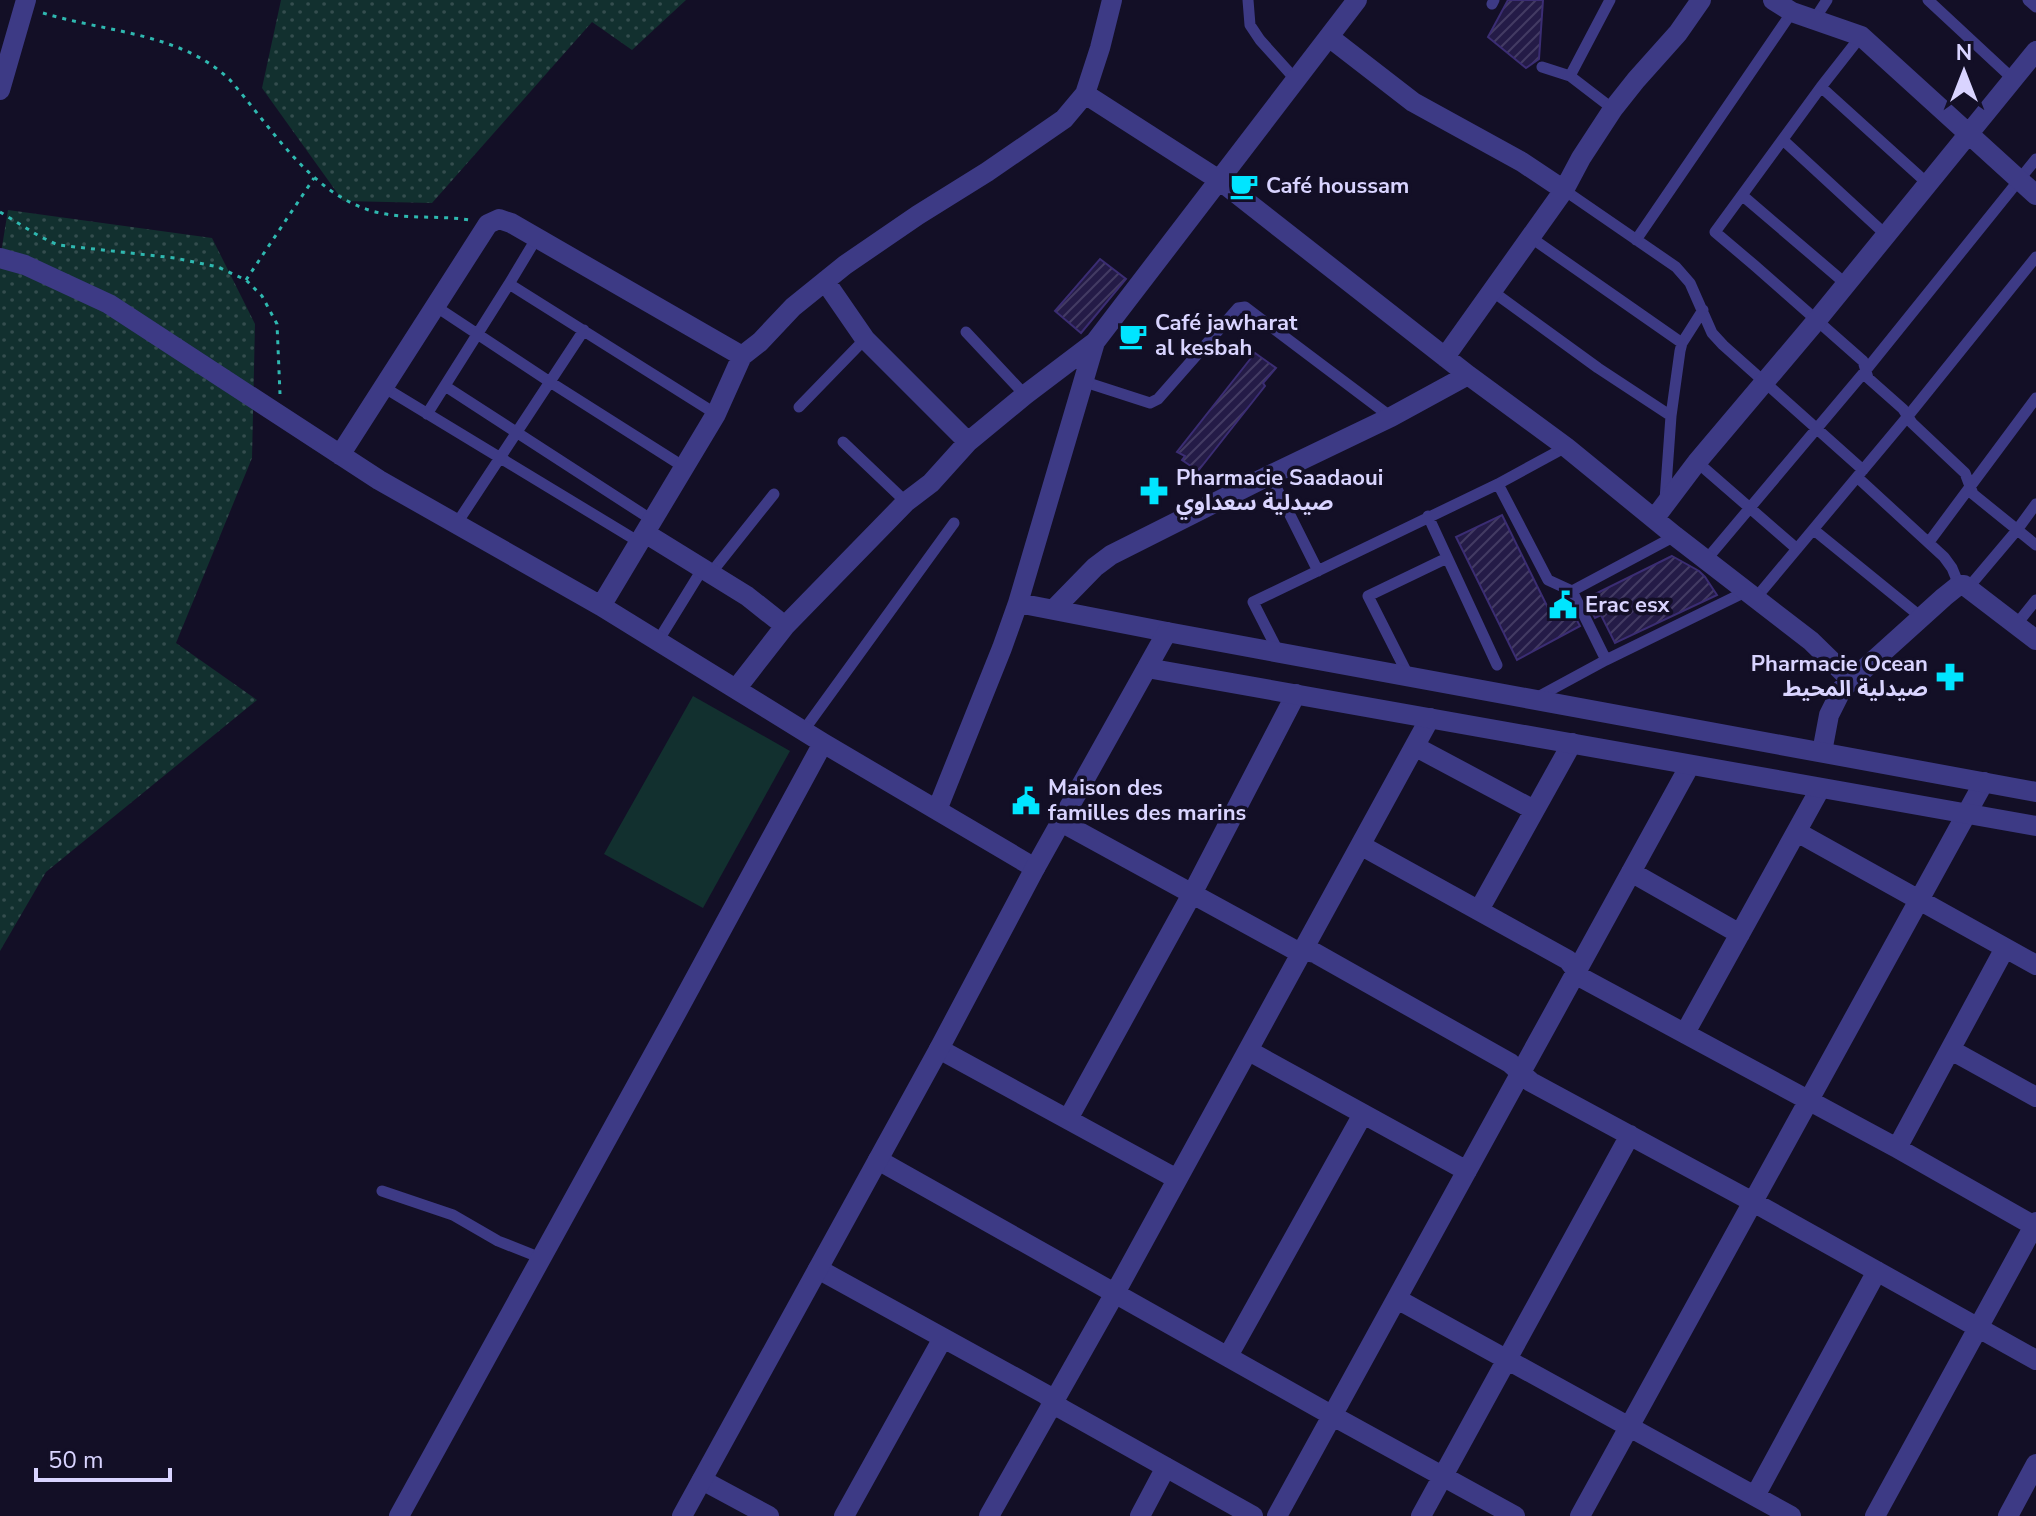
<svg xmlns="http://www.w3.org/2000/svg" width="2036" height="1516" viewBox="0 0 2036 1516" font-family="'Nunito Sans','Noto Sans Arabic',sans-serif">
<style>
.grass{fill:url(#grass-dots)}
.garden{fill:#12302f}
.building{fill:url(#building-hatch);stroke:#3b2d73;stroke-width:2}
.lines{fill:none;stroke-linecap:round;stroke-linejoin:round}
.path{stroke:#2fb8b0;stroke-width:3;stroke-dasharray:4 6;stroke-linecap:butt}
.service{stroke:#3d3a85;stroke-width:11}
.minor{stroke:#3d3a85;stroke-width:20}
.tertiary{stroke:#3d3a85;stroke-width:20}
.labels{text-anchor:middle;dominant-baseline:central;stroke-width:7;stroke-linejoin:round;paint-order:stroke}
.poi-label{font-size:22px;font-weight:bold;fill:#d9d4ff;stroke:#130f26;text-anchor:start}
</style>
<defs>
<pattern id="grass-dots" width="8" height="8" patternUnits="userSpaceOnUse" patternTransform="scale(2)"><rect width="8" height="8" fill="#12302f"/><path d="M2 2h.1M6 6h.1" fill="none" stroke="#344d4e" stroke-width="1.8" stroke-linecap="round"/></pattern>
<pattern id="building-hatch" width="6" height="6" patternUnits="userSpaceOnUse" patternTransform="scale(2)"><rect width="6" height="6" fill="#241b47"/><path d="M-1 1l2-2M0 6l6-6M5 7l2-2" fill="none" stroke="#433b63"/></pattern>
</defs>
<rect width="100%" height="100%" fill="#130f26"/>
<path class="grass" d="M281 0H686L632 50 592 22 432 203 343 201 262 88Z
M8 210 212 238 255 324 252 458 176 643 257 700 46 872 0 951V259Z"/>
<path class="garden" d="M693 696 790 751 703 908 604 854Z"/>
<path class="building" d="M1508 0H1543L1539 59 1526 68 1488 37Z
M1100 259 1126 279 1081 333 1055 311Z
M1255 353 1276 368 1263 383 1265 386 1198 471 1182 460 1185 456 1177 452Z
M1502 515 1549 610 1567 602 1580 626 1517 660 1456 537Z
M1672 556 1699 571 1705 577 1717 595 1615 643 1601 615 1595 618 1585 599Z"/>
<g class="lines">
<path class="path" d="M43 13C105 32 182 33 230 80 271 127 310 193 372 211 404 220 438 215 470 220
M0 212 39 236 58 245 175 258 218 267 246 280 262 296 277 324 280 394
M246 280 314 178"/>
<path class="service" d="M1248 0 1250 25 1260 40 1296 80
M1610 0 1570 76 1613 109
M1928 0 2013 79
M2028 0 2036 7
M1492 4 1494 0
M1814 20 1827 0
M1861 36 1821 87 1715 232 1754 265 1863 361 1868 378 1903 409 1912 423 1965 473 1973 494 2036 545
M1542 67 1570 76
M1821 87 1927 183
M1783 140 1885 234
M1564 190 1676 267 1690 283 1712 333 1723 345 1863 470
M1743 196 1846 284
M1530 237 1682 343
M536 239 509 284 716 414
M1636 240 1792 12
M1492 291 1598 368 1671 416
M435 306 550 382 684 467
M966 332 1025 395
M1082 381 1150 403 1158 399 1238 308 1245 307 1391 417
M445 386 652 520
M385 388 639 542
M799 407 865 339
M427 414 509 284
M843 442 906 502
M1697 462 1797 549
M1270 475 1318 571
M1857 477 1944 557 1952 568 1959 585
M1498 484 1548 580 1572 591 1606 660
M1665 500 1671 416 1680 351 1682 343 1703 310
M1428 516 1497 665
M457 523 584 330
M1814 530 1921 617
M1929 542 2036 398
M1706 560 1866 370 2036 159
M711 573 774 494
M1968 588 2017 530 2036 504
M1572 591 1675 536
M1755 599 1908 416 2036 257
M2016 625 2036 600
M658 641 703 568
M1279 653 1253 602 1498 484 1566 447
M1409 677 1368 596 1447 558
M1534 699 1606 660 1745 592
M804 730 954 523
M382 1191 453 1215 498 1241 541 1258"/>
<path class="minor" d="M1773 0 1792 12 1861 36 2036 195
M1329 37 1413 102 1522 162 1564 190
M0 90 26 0
M1085 94 1219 180 1468 375 1566 447 1675 536 1811 641 1851 680
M0 258 25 265 109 304 379 480 601 606 823 743 1035 868
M825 281 865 339 968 442
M1445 357 1564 190 1581 158 1613 109 1636 80 1678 33 1701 0
M340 455 488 224 499 219 511 223 742 356
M1654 519 1697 462 1817 320 2036 51
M645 533 747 596 785 626
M1018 603 1167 632
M601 606 716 414 742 356 760 342 793 307 845 265 918 215 987 172 1064 119 1085 94 1100 48 1112 0
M1054 609 1095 567 1111 555 1270 475 1391 417 1468 375
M736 689 785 626 906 502 931 483 968 442 1025 395 1095 342
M1416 747 1534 810
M1822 752 1829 715 1842 689 1944 597 1959 585H1964L2036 640
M937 810 1002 648 1018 603 1095 342 1357 0
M1061 822 1293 949 1315 953 1510 1063 1531 1082 1753 1202 2036 1360
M1797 832 2036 965
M1362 846 1568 960 1582 978 1897 1148 2036 1227
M1631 872 1740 934
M1479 910 1572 743
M1685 1033 1820 789
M939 1049 1177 1179
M1951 1050 2036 1097
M1249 1051 1467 1171
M1068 1119 1192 894 1296 694
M1897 1148 2005 948
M878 1160 1333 1416 1515 1516
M818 1269 1045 1394 1062 1409 1253 1516
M1397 1299 1791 1516
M1228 1356 1363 1114
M702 1480 769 1516
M1755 1496 1877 1271
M399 1516 673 1019 823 743
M844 1516 943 1338
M989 1516 1115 1293 1430 718
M1140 1516 1166 1467
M1277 1516 1690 765
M1421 1516 1630 1135
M1580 1516 1984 782
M1875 1516 2036 1222
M2008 1516 2036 1464"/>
<path class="tertiary" d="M1147 668 2036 826
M682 1516 939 1049 1035 868 1167 632 2036 792"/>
</g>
<defs>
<symbol id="cafe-bare" viewBox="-9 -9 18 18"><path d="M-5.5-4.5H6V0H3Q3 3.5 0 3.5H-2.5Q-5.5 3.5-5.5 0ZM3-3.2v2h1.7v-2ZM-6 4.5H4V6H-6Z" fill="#00e5ff" stroke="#130f26" stroke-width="2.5" paint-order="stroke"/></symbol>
<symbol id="pharmacy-bare" viewBox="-9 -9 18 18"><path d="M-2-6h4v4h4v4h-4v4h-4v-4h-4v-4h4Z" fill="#00e5ff" stroke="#130f26" stroke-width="2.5" paint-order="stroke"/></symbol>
<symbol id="civic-bare" viewBox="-9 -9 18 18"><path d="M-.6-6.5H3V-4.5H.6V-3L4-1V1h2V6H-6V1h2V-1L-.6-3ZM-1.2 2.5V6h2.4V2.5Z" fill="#00e5ff" stroke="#130f26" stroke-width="2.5" paint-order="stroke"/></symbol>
</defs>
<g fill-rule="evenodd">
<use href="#cafe-bare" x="1224" y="166" width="40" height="40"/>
<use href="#cafe-bare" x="1113" y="316" width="40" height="40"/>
<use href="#pharmacy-bare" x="1134" y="471" width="40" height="40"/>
<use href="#civic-bare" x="1543" y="585" width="40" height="40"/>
<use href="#pharmacy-bare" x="1930" y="657" width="40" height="40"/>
<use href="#civic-bare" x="1006" y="781" width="40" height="40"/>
</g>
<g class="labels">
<g class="poi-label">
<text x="1266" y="186">Café houssam</text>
<text x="1155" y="323">Café jawharat<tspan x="1155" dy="25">al kesbah</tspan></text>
<text x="1176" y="478">Pharmacie Saadaoui<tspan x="1176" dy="25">صيدلية سعداوي</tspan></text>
<text x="1585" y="605">Erac esx</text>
<text x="1928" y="664" text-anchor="end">Pharmacie Ocean<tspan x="1928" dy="25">صيدلية المحيط</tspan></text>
<text x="1048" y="788">Maison des<tspan x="1048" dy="25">familles des marins</tspan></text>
</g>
</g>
<g transform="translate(1964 72)" stroke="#130f26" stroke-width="6" paint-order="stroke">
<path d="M0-6L14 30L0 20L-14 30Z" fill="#d9d4ff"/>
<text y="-12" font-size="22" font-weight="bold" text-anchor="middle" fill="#d9d4ff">N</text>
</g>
<path d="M36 1468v12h134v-12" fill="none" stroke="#d9d4ff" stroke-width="4"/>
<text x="48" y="1468" font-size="24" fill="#d9d4ff" stroke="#130f26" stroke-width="6" paint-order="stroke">50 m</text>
</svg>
